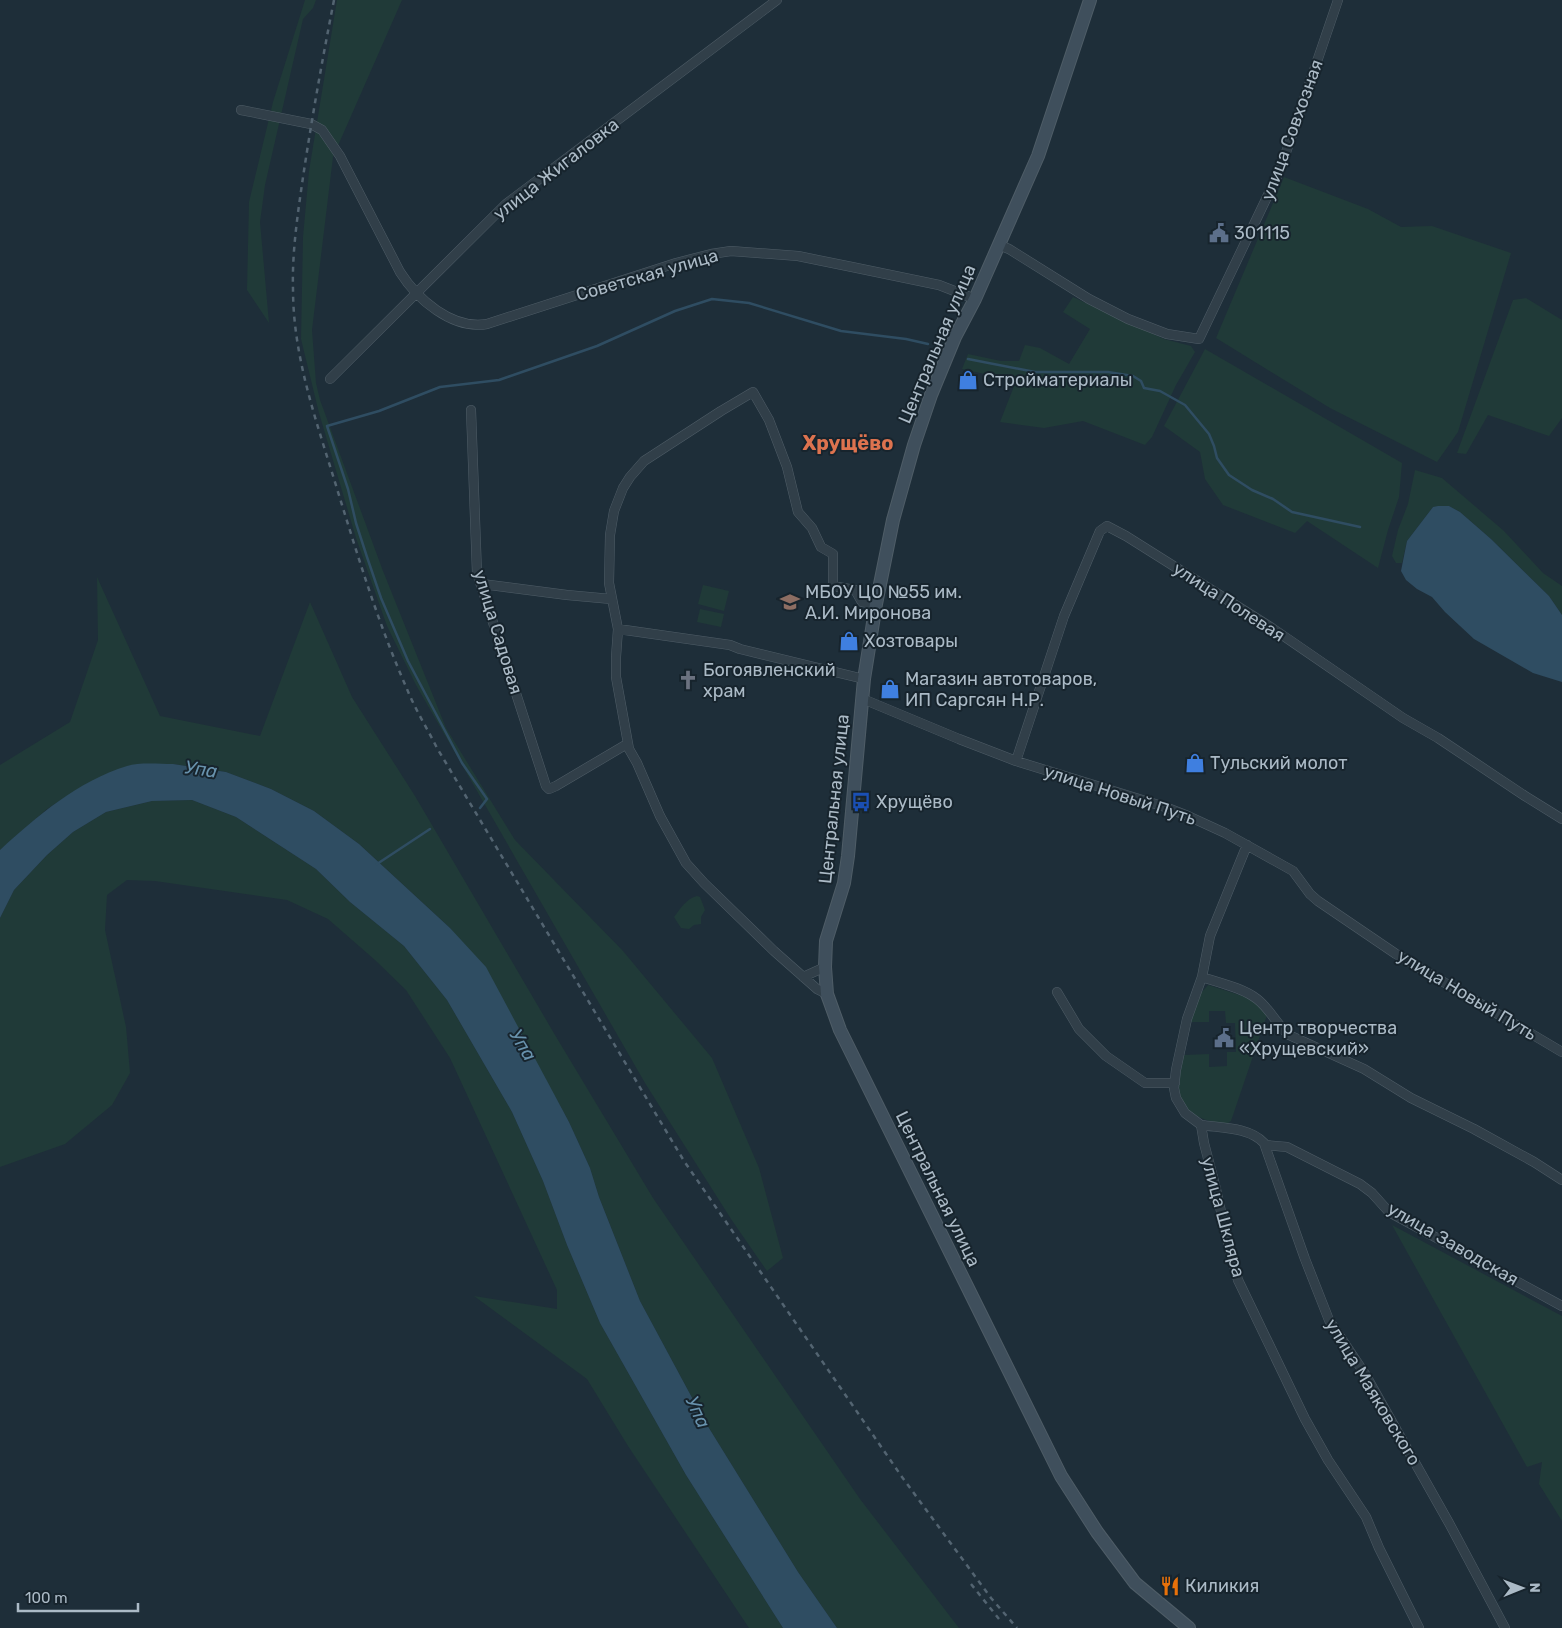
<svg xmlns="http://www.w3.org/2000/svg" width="1562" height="1628" viewBox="0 0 1562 1628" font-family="Rubik,sans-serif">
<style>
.green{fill:#203a38}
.water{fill:#2f4d62}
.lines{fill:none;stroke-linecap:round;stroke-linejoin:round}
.stream{stroke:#2f4d62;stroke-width:2.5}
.street-casing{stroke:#4f5d67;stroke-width:10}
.secondary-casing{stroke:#4f5d67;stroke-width:14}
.street{stroke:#313f49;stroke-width:9}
.secondary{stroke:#3f4f5c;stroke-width:12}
.rail{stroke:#536471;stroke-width:2.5;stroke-dasharray:5 5;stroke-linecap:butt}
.labels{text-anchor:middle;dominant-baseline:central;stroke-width:4;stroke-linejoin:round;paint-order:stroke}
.street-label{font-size:18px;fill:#abbac6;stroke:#17242d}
.poi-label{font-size:18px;fill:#abbac6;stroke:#17242d;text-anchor:start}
.water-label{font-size:19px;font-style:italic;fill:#6892ad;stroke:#17242d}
.quarter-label{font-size:20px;font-weight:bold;fill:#dd734f;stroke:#17242d}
</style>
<rect width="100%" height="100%" fill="#1e2e39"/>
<path class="green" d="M305 0H316L313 8 303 19 265 185 260 222 269 323 247 290 249 202 273 102Z
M337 0H402L333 157 312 330 316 383 320 400 383 571 446 728 515 840 623 951 712 1058 759 1168 783 1258 767 1271 731 1219 645 1083 416 685 387 626 356 538 319 413 301 339 303 237 309 171Z
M1284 177 1368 209 1401 227 1432 226 1511 253 1458 432 1437 462 1330 408 1216 338Z
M1073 297 1164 339 1191 346 1195 352 1176 385 1152 437 1145 445 1083 421 1044 428 1000 422 1016 381 962 369 968 354 1001 361H1019L1025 345 1040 348 1069 364 1090 329 1063 312Z
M1526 298 1562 320V418L1549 436 1488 415 1466 454 1457 453 1513 300Z
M1205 349 1402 463 1399 497 1388 530 1378 568 1307 521 1295 533 1223 505 1205 479 1200 452 1164 426Z
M1415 470 1442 478 1504 531 1543 573 1562 586V615L1549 596 1491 539 1460 512 1449 506 1433 507 1407 541 1402 563H1396L1392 556 1398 530 1408 504Z
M97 577 160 716 260 736 310 602 352 697 415 796 555 1035 653 1198 860 1499 959 1628H837L798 1572 704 1420 640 1301 599 1197 590 1168 569 1122 534 1059 450 928 359 844 314 811 271 789 226 772 173 764 128 766 86 784 47 809 0 850V765L70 722 98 640Z
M703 585 729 591 724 611 698 604Z
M700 609 724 614 721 627 697 622Z
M192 800 236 817 316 869 350 902 404 946 447 1000 512 1112 543 1181 567 1245 600 1323 686 1475 783 1628H749L628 1446 587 1379 474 1296 557 1309V1290L450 1058 406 990 375 960 328 919 287 900 155 881 127 880 107 895 105 930 126 1027 130 1073 112 1105 65 1144 0 1167V918L14 890 47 855 73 832 106 812 152 801Z
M697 896 700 897 705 910 701 917V924L694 925 689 929 681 928 674 917C680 909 687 898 697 896Z
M1208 985 1252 999 1267 1015 1231 1121 1225 1125C1217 1122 1206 1121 1199 1117 1171 1104 1179 1078 1184 1055L1209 1054V1067L1227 1066V1052H1236L1235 1023H1226L1225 1011H1209V1022H1190L1201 993Z
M1392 1225 1562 1316V1521L1539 1484 1542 1462 1527 1467Z"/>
<path class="water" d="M1438 506H1449L1460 512 1491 539 1549 596 1562 615V682L1533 673 1474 639 1445 612 1432 597 1417 589 1406 580 1401 571 1407 541 1433 507Z
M173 764 226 772 271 789 314 811 359 844 450 928 486 967 569 1122 590 1168 599 1197 640 1301 704 1420 798 1572 837 1628H783L686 1475 600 1323 567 1245 543 1181 512 1112 447 1000 404 946 350 902 316 869 236 817 192 800 152 801 106 812 73 832 47 855 14 890 0 918V850C37 816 78 781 127 766 139 762 159 764 173 764Z"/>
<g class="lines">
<path class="stream" d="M968 359 1035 372H1108L1133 376 1141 381 1144 388 1160 391 1185 405 1209 434 1214 446 1217 458 1229 475 1252 490 1273 499 1292 512 1360 527
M480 808 487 799 462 763 408 661 381 598 367 557 356 523 348 489 327 426 379 411 440 387 499 380 597 346 675 311 712 299 749 303 841 331 906 339 928 344
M377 864 430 829"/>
<defs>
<path id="street" d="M241 110 311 124 322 130 340 156 400 272C417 299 452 330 487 324L676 263 711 254 731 251 798 256 852 267 939 285 975 299
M999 245 1009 249 1089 299 1128 319 1167 334 1199 339 1280 170 1338 0
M330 379 506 204 777 0
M471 410 477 573 546 786 549 789 556 786 627 744
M482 584 567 595 611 599
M618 629 730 645 740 649 864 679
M863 699 959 739 1016 761 1165 807 1188 816 1225 833 1293 871 1310 894 1318 901 1396 954 1562 1052
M1016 761 1064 616 1100 531 1107 526 1126 536 1272 628 1403 718 1438 738 1525 796 1562 819
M1247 845 1210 936 1202 977 1187 1019 1176 1070 1174 1088 1176 1098 1185 1113 1201 1125 1204 1143 1216 1189 1228 1243 1238 1280 1305 1419 1328 1460 1366 1517 1379 1548 1419 1628
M803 977 825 967
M1202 977C1220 983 1243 988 1257 999 1270 1009 1277 1025 1289 1035L1364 1069 1411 1098 1474 1129 1534 1162 1562 1180
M1057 992 1079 1029 1106 1056 1145 1083H1175
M827 994 817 989 774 951 704 883 686 863 660 816 637 763 629 749 616 677V657L618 629 609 583 610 535 614 511 623 488 630 477 644 461 721 411 753 392 769 420 787 467 798 512 812 528 821 547 833 554V584L838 587 855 590 862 602 876 604
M1201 1125C1221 1128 1249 1127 1264 1143L1305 1259 1329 1320 1365 1374 1449 1523 1505 1628
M1265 1145 1287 1147 1360 1184 1372 1193 1389 1212 1562 1306"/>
<path id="secondary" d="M1090 0 1038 156 975 299 955 337 931 395 914 445 893 520 876 604 864 679 848 856 844 883 826 941 825 967 827 994 840 1030 1061 1476 1097 1532 1135 1583 1189 1628"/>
</defs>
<use href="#street" class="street-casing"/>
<use href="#secondary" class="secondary-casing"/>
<use href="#street" class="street"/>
<use href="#secondary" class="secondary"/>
<path class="rail" d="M334 0C322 61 311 123 302 184 297 219 292 254 293 289 293 355 315 417 334 479 356 550 377 621 407 689 415 709 427 728 437 748L684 1161 902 1477 991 1598 1017 1628
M971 1584 999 1619"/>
</g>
<defs>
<symbol id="civic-bare" viewBox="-9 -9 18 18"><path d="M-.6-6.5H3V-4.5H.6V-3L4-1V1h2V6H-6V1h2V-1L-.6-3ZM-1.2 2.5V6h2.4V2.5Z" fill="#5c6f8a" stroke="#17242d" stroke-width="2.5" paint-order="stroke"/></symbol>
<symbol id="shop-bare" viewBox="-9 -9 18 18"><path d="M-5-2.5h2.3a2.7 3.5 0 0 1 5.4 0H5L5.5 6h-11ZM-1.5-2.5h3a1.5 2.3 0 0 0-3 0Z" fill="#3f7fe0" stroke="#17242d" stroke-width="2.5" paint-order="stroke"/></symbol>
<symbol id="school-bare" viewBox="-9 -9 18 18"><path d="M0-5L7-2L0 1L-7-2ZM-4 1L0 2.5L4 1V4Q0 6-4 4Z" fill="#8d6e63" stroke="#17242d" stroke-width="2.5" paint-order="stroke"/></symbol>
<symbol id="church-bare" viewBox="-9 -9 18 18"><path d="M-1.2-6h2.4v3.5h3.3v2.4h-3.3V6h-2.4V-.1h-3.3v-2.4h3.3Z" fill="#6b7280" stroke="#17242d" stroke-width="2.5" paint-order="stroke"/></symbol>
<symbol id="bus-bare" viewBox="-9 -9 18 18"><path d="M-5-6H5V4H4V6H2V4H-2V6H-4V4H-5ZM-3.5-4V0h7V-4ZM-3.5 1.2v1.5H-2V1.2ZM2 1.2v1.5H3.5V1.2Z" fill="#1a4fb4" stroke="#17242d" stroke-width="2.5" paint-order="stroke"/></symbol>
<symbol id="restaurant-bare" viewBox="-9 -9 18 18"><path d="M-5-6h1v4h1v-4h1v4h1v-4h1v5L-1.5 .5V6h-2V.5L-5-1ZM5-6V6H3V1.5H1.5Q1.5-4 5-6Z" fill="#e8710a" stroke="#17242d" stroke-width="2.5" paint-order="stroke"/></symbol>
</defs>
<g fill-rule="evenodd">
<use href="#civic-bare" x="1205" y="219" width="28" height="28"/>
<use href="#shop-bare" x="954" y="366" width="28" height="28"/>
<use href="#school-bare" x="776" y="588" width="28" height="28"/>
<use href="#shop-bare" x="835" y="627" width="28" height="28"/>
<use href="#church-bare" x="674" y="666" width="28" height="28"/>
<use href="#shop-bare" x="876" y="675" width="28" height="28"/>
<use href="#shop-bare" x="1181" y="749" width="28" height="28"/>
<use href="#bus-bare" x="847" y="788" width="28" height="28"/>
<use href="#civic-bare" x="1210" y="1024" width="28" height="28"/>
<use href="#restaurant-bare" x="1156" y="1572" width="28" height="28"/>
</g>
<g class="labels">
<g class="street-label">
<text transform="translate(1292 130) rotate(-70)">улица Совхозная</text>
<text transform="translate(556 169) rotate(-38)">улица Жигаловка</text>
<text transform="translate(647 275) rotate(-16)">Советская улица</text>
<text transform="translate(937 344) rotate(-67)">Центральная улица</text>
<text transform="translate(1229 602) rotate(33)">улица Полевая</text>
<text transform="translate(498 632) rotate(73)">улица Садовая</text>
<text transform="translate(1120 795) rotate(18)">улица Новый Путь</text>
<text transform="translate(834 799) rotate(-84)">Центральная улица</text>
<text transform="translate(1467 995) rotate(31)">улица Новый Путь</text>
<text transform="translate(938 1189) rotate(64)">Центральная улица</text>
<text transform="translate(1223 1217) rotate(75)">улица Шкляра</text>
<text transform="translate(1453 1244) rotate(30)">улица Заводская</text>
<text transform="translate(1373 1392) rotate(59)">улица Маяковского</text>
</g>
<g class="poi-label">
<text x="1234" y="233">301115</text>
<text x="983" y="380">Стройматериалы</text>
<text x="805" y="592">МБОУ ЦО №55 им.<tspan x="805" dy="21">А.И. Миронова</tspan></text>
<text x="864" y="641">Хозтовары</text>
<text x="703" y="670">Богоявленский<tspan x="703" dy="21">храм</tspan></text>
<text x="905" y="679">Магазин автотоваров,<tspan x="905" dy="21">ИП Саргсян Н.Р.</tspan></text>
<text x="1210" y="763">Тульский молот</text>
<text x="876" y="802">Хрущёво</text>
<text x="1239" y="1028">Центр творчества<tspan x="1239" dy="21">«Хрущевский»</tspan></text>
<text x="1185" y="1586">Киликия</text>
</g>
<g class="water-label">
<text transform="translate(201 769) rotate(8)">Упа</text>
<text transform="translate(523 1045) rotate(59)">Упа</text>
<text transform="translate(698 1412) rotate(65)">Упа</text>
</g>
<g class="quarter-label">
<text x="848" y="443">Хрущёво</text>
</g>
</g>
<g transform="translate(1522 1588) rotate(89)" stroke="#17242d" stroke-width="4" paint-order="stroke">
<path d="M0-4L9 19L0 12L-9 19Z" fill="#abbac6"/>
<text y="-8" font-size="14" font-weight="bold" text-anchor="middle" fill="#abbac6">N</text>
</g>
<path d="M18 1603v8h120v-8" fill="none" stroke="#abbac6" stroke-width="2.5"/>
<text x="25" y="1603" font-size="15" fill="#abbac6" stroke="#17242d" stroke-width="4" paint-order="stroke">100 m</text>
</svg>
